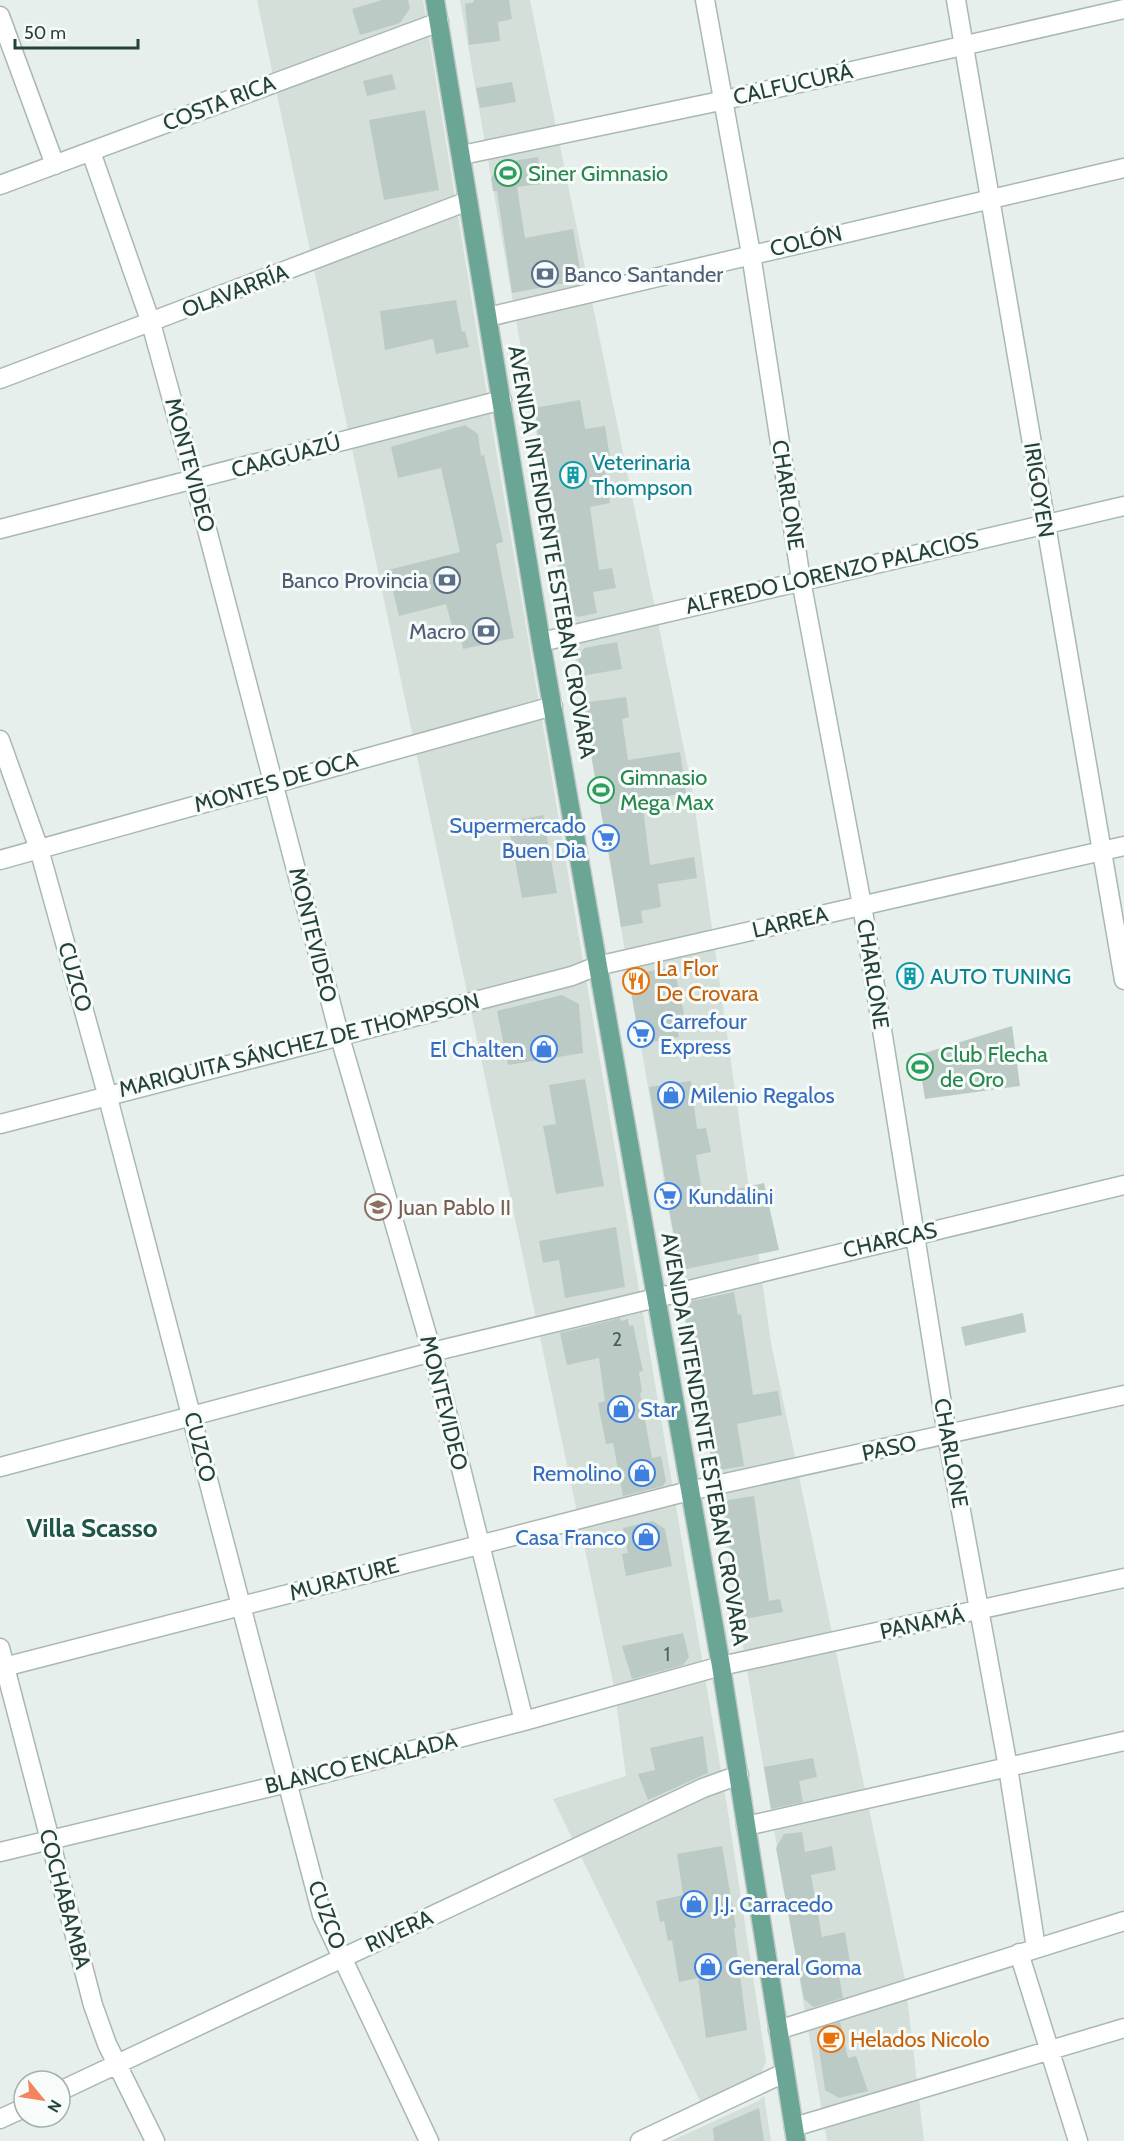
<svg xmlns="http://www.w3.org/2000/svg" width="1124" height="2141" viewBox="0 0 1124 2141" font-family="Cabin,sans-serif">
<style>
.built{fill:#d4dfda}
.building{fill:#bbcac4}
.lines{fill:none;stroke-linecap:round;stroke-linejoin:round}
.minor-casing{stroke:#a8b8b2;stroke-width:21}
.major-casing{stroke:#c2cac8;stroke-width:21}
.minor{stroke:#fff;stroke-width:18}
.major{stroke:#6aa596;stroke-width:18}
.labels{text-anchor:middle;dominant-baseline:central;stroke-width:6;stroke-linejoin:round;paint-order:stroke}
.number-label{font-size:20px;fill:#4a645c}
.street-label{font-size:22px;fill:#24423a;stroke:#f7fbf9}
.leisure-label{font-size:22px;fill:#27864d;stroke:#f7fbf9;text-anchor:start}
.service-label{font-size:22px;fill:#4e5e75;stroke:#f7fbf9;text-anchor:end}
.culture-label{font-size:22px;fill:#0d838f;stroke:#f7fbf9;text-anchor:start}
.shop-label{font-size:22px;fill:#366cbe;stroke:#f7fbf9;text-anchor:start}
.food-label{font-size:22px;fill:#c56008;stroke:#f7fbf9;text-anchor:start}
.education-label{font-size:22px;fill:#785e54;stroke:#f7fbf9;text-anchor:start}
.quarter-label{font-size:26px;font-weight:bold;fill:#1f5548;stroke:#f7fbf9}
</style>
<rect width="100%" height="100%" fill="#e6efeb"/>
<path class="built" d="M257 0H423L497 456 727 1806 765 2055 766 2062 760 2076 701 2103 553 1799 626 1776 614 1687Z
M460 0H530L692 788 771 1343 905 1980 924 2141H827L567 610Z
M764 2096 771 2141H671L758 2101Z"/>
<path class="building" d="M382 0H408L410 8 400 23 360 35 352 9Z
M474 0H509L512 19 498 22 500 41 469 45 465 4 474 2Z
M392 74 396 89 367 96 363 81Z
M512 82 516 102 480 108 476 88Z
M425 110 439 190 384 200 369 120Z
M538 157 542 184 517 187 525 238 573 229 582 280 512 293 497 191H493L491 178 501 163Z
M456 300 462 332 465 331 469 347 436 354 433 339 385 350 380 311Z
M580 400 585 429 605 426 610 458 603 459 610 503 590 507 599 570 612 568 616 588 593 592 597 613 578 617 567 609 563 598 534 408Z
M465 425 478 434 481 456 484 455 503 542 496 544 514 638 463 649 458 625 452 626 446 604 399 616 388 570 460 552 441 468 398 478 391 447Z
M617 642 622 669 581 676 578 658 584 648Z
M626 697 629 717 622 719 628 760 680 752 686 793 642 800 650 865 694 857 697 878 658 884 661 907 641 911 643 923 621 927 608 848H605L604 829 582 703Z
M543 815 557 893 522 898 508 822Z
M674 967 684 1014 675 1016 679 1037 640 1044 630 986 639 973Z
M562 995 579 1004 583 1053 508 1065 497 1011Z
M1012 1026 1020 1086 925 1099 918 1055Z
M585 1079 604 1186 556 1194 543 1126 556 1124 549 1085Z
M691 1081 697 1129 706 1128 711 1152 696 1155 703 1197 764 1183 779 1250 681 1270 664 1185H666L649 1087Z
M616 1227 625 1287 565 1298 559 1260 543 1263 539 1241Z
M734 1292 738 1315 741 1314 753 1395 778 1391 782 1415 737 1424 744 1466 720 1470 712 1462 684 1313 692 1301Z
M1023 1313 1026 1332 965 1346 961 1327Z
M620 1318 621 1321 628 1319 629 1326 633 1325 643 1371 639 1372 642 1392 640 1393 652 1458 661 1456 666 1481 663 1486 623 1496 613 1443 606 1444 598 1403 605 1401 599 1358 567 1365 560 1333Z
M754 1496 769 1601 780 1599 783 1612 745 1619 722 1512 728 1500Z
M653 1521 665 1529 672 1566 626 1576 622 1554 628 1553 623 1528Z
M683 1633 689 1657 683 1665 632 1679 622 1646Z
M703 1736 708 1773 648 1800 638 1774 655 1770 650 1748Z
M813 1758 817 1777 799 1781 803 1802 771 1809 764 1767Z
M802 1832 805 1852 832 1846 836 1870 811 1875 822 1937 845 1932 852 1974 839 1976 843 1998 813 2007 804 1999 776 1848 784 1834Z
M722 1846 736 1927 734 1928 747 2030 706 2038 698 1978 679 1982 672 1940 668 1941 664 1921 660 1922 656 1901 683 1895 677 1854Z
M840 2022 848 2058 856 2056 868 2091 839 2098 825 2090 817 2036 824 2027Z
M759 2108 764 2141H714L713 2128Z"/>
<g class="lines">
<defs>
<path id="minor" d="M705 0 751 254 801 580 862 905 947 1435 1008 1767 1036 1948
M956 0 1124 980
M0 16 55 165
M91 152 151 323 194 480 339 1034 432 1352 524 1721
M462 155 725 100 1124 9
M0 185 439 22
M488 317 1124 168
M0 379 468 201
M0 529 502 400
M541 642 1124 506
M0 740 39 849 107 1094 322 1915 429 2141
M0 860 553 706
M0 1124 572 976 597 966 1124 846
M0 1467 432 1352 1124 1185
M0 1648 93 2005 107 2044 155 2141
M0 1668 689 1491 1124 1395
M746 1826 1124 1741
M0 1852 287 1783 524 1721 721 1666 1124 1578
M1019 1953 1078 2141
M778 2030 1124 1921
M60 2091 703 1788 739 1775
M0 2119 24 2108
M794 2127 1124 2028
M640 2141 784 2073"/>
<path id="major" d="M435 0 541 642 721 1666 796 2141"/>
</defs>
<use href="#minor" class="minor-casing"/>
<use href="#major" class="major-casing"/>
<use href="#minor" class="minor"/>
<use href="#major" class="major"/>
</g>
<defs>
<symbol id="stadium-ring" viewBox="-11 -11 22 22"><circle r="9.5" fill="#f7fbf9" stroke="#2e9e5b" stroke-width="1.5"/><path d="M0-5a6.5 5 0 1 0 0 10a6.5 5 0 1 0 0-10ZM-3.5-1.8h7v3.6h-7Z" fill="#2e9e5b"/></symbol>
<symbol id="bank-ring" viewBox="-11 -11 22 22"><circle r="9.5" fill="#f7fbf9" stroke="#5c6f8a" stroke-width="1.5"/><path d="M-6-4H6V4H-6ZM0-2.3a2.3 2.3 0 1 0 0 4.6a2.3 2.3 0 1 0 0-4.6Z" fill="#5c6f8a"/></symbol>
<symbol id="building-ring" viewBox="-11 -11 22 22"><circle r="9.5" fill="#f7fbf9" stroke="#0f9aa8" stroke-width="1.5"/><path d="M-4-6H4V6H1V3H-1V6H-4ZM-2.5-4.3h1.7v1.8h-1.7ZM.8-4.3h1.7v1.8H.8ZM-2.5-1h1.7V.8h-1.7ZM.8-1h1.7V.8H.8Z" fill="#0f9aa8"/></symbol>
<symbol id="supermarket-ring" viewBox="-11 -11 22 22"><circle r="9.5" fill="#f7fbf9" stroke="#3f7fe0" stroke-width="1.5"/><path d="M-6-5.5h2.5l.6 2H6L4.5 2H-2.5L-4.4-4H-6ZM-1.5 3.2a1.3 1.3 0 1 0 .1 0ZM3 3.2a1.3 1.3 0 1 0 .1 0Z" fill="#3f7fe0"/></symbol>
<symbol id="restaurant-ring" viewBox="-11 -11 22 22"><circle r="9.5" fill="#f7fbf9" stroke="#e8710a" stroke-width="1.5"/><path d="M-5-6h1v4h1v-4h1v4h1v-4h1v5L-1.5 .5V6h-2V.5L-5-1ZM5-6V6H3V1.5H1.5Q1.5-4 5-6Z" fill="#e8710a"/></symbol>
<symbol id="shop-ring" viewBox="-11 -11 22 22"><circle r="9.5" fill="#f7fbf9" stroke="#3f7fe0" stroke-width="1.5"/><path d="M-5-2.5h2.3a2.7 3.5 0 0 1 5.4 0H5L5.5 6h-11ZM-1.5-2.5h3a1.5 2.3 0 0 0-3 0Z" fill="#3f7fe0"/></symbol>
<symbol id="university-ring" viewBox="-11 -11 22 22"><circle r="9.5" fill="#f7fbf9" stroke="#8d6e63" stroke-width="1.5"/><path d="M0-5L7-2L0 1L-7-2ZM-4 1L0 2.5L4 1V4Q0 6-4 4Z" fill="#8d6e63"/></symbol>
<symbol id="cafe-ring" viewBox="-11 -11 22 22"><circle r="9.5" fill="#f7fbf9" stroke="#e8710a" stroke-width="1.5"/><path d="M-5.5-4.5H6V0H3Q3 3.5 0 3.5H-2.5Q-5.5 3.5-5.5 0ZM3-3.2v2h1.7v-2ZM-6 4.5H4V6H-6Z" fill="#e8710a"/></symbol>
</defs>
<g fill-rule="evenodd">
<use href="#stadium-ring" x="493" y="158" width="30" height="30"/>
<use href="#bank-ring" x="530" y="259" width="30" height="30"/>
<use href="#building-ring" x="558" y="460" width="30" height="30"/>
<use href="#bank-ring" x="432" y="565" width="30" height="30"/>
<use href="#bank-ring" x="471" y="616" width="30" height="30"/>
<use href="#stadium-ring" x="586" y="775" width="30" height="30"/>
<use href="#supermarket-ring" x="591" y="823" width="30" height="30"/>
<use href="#building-ring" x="895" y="961" width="30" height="30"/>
<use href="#restaurant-ring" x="621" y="966" width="30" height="30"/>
<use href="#supermarket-ring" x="626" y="1019" width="30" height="30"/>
<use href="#shop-ring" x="529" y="1034" width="30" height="30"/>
<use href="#stadium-ring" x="905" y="1052" width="30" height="30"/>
<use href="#shop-ring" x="656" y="1080" width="30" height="30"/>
<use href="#supermarket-ring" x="653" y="1181" width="30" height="30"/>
<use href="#university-ring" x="363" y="1192" width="30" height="30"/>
<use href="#shop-ring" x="606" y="1394" width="30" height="30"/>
<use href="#shop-ring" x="627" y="1458" width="30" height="30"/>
<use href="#shop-ring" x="631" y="1522" width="30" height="30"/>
<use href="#shop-ring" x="679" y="1889" width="30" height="30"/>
<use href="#shop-ring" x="693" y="1952" width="30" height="30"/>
<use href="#cafe-ring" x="816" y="2024" width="30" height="30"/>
</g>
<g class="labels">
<g class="number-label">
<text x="617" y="1339">2</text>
<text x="667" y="1654">1</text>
</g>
<g class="street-label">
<text transform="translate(793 84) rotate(-13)">CALFUCURÁ</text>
<text transform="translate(219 103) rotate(-21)">COSTA RICA</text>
<text transform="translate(806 241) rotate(-13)">COLÓN</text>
<text transform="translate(235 291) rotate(-21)">OLAVARRÍA</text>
<text transform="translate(286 456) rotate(-15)">CAAGUAZÚ</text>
<text transform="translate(190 465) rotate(75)">MONTEVIDEO</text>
<text transform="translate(1039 490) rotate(81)">IRIGOYEN</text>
<text transform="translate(788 495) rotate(81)">CHARLONE</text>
<text transform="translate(552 552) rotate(80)">AVENIDA INTENDENTE ESTEBAN CROVARA</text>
<text transform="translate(832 573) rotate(-13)">ALFREDO LORENZO PALACIOS</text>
<text transform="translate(276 782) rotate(-16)">MONTES DE OCA</text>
<text transform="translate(790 922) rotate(-13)">LARREA</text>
<text transform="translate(313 935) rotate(76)">MONTEVIDEO</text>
<text transform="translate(873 974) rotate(81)">CHARLONE</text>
<text transform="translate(75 977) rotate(74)">CUZCO</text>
<text transform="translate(299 1045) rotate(-14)">MARIQUITA SÁNCHEZ DE THOMPSON</text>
<text transform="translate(890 1240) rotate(-13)">CHARCAS</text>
<text transform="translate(444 1403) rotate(76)">MONTEVIDEO</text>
<text transform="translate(705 1439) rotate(80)">AVENIDA INTENDENTE ESTEBAN CROVARA</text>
<text transform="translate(200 1447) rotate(76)">CUZCO</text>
<text transform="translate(889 1448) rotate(-12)">PASO</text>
<text transform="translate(951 1453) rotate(80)">CHARLONE</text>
<text transform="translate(344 1579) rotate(-15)">MURATURE</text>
<text transform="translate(922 1623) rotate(-12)">PANAMÁ</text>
<text transform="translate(361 1763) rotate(-14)">BLANCO ENCALADA</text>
<text transform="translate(65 1899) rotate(75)">COCHABAMBA</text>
<text transform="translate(327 1915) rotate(70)">CUZCO</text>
<text transform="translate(399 1931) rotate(-25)">RIVERA</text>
</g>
<g class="leisure-label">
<text x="528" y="173">Siner Gimnasio</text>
<text x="620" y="777">Gimnasio<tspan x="620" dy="25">Mega Max</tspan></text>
<text x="940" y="1054">Club Flecha<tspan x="940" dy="25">de Oro</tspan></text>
</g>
<g class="service-label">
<text x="564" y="274" text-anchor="start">Banco Santander</text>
<text x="428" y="580">Banco Provincia</text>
<text x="466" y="631">Macro</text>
</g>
<g class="culture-label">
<text x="592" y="462">Veterinaria<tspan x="592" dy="25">Thompson</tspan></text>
<text x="930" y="976">AUTO TUNING</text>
</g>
<g class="shop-label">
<text x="586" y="825" text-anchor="end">Supermercado<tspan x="586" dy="25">Buen Dia</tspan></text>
<text x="660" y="1021">Carrefour<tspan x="660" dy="25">Express</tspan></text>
<text x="524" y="1049" text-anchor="end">El Chalten</text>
<text x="690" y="1095">Milenio Regalos</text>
<text x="688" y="1196">Kundalini</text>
<text x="640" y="1409">Star</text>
<text x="622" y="1473" text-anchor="end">Remolino</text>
<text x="626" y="1537" text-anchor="end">Casa Franco</text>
<text x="714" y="1904">J.J. Carracedo</text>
<text x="728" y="1967">General Goma</text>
</g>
<g class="food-label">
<text x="656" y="968">La Flor<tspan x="656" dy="25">De Crovara</tspan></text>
<text x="850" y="2039">Helados Nicolo</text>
</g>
<g class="education-label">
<text x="398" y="1207">Juan Pablo II</text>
</g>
<g class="quarter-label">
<text x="92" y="1528">Villa Scasso</text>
</g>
</g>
<g transform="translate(42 2099) rotate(120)"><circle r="28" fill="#f7fbf9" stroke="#a3b1ad" stroke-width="1.5"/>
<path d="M0-4.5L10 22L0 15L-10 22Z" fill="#f4845f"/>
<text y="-9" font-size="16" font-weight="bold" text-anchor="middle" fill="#24423a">N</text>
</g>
<path d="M15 39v9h123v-9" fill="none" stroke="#24423a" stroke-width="3"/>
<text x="24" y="39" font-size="18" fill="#24423a" stroke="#f7fbf9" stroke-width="4.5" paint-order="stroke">50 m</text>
</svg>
